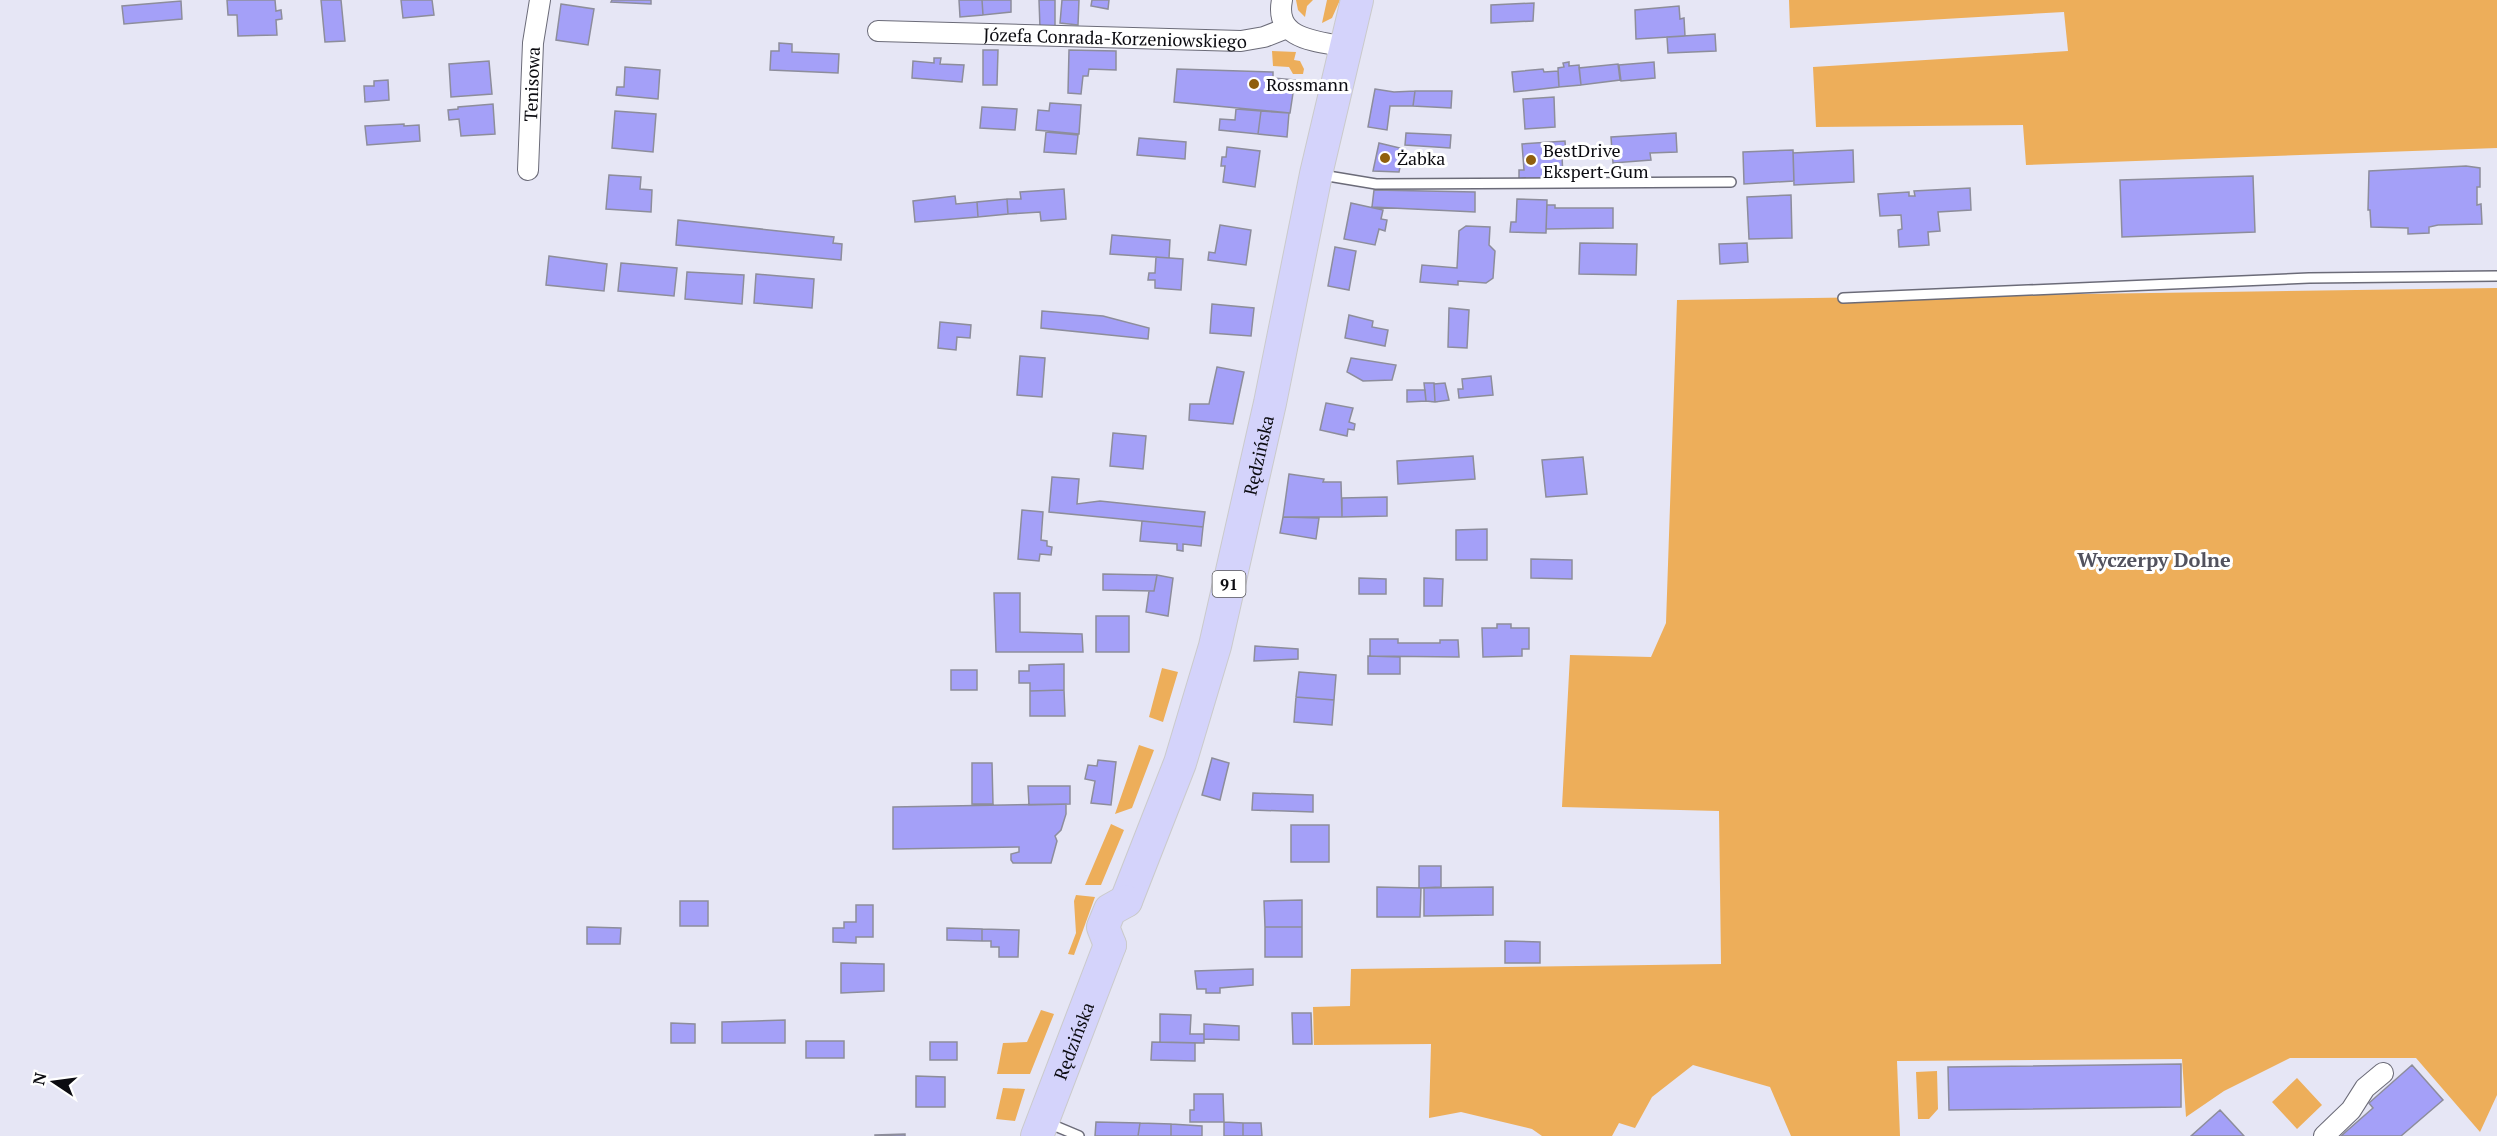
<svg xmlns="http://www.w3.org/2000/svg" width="2497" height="1136" viewBox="0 0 2497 1136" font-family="'PT Serif',serif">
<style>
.green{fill:#edae5a}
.building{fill:#a4a0f8;stroke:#8d8d9b;stroke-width:1.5}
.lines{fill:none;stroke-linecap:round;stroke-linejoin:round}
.service-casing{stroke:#6b6b78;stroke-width:12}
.minor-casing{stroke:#6b6b78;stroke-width:22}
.primary-casing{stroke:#cacacb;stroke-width:34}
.service{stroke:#fff;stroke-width:9}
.minor{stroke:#fff;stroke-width:20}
.primary{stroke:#d4d3fb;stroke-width:32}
.poi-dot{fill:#905f0d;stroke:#fff;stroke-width:2}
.labels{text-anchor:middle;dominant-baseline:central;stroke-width:6;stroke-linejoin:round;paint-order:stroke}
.shield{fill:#fff;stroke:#555558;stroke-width:1.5}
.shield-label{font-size:16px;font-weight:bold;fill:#0c0c11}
.street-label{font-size:18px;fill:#0c0c11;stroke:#fff}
.poi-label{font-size:18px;fill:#0c0c11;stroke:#fff;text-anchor:start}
.neighbourhood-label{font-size:20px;font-weight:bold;fill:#52525e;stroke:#fff}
</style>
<rect width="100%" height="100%" fill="#e6e6f5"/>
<path class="green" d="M1296 0H1313L1307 6 1305 17 1298 10Z
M1327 0H1340L1332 18 1322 23Z
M1789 0H2497V148L2026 165 2023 125 1816 127 1813 67 2068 51 2064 12 1790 28Z
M1272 51 1296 52 1294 60 1300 61 1304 69 1303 74H1293L1289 67 1273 66Z
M2497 288V1095L2480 1132 2416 1058H2290L2224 1091 2186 1117 2182 1059 1897 1061 1900 1136H1791L1770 1087 1693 1065 1652 1097 1635 1128 1619 1123 1612 1136H1542L1532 1129 1461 1112 1429 1118 1431 1044 1314 1045 1313 1007 1350 1006 1351 969 1721 964 1719 811 1562 807 1570 655 1651 657 1666 623 1677 300Z
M1162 668 1178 672 1163 722 1149 717Z
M1139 745 1154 750 1132 808 1115 814Z
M1111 824 1124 830 1101 885H1085Z
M1076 895 1095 897 1074 955 1068 954 1076 933 1074 901Z
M1041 1010 1054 1014 1030 1074H997L1003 1043 1027 1042Z
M1937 1071 1938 1109 1929 1119H1918L1916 1072Z
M2297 1078 2322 1105 2297 1129 2272 1102Z
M1003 1088 1025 1089 1015 1121 996 1119Z"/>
<path class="building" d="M227 0H275L276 11 281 10 282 19 276 20 277 35 238 36 237 15H228Z
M321 0H341L345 41 325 42Z
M401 0H432L434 15 403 18Z
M612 0H651V4L611 2Z
M959 0H982L983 15 960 17Z
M982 0H1011V12L983 15Z
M1039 0H1055V28H1040Z
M1062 0H1079L1078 25 1060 23Z
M1092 0H1109L1108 9 1091 6Z
M181 1 182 19 124 24 122 6Z
M1534 3 1533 21 1491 23V5Z
M561 4 594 9 588 45 556 40Z
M1679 6 1680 19 1684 18 1685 36 1636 39 1635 10Z
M1715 34 1716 51 1668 53 1667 37Z
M779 43 792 44V52L839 54 838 73 770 70 771 51H779Z
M983 50H998L997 85H983Z
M1069 50 1116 51V70L1089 69 1088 76H1083L1081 94 1068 93Z
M934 58H941L940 64 964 65 962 82 912 78 913 61 934 63Z
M489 61 492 94 451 97 449 64Z
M1569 62V66L1579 65 1581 85 1559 87 1558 68 1564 67 1563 63Z
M1654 62 1655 78 1621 81 1619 65Z
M1618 64 1620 80 1581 85 1579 68Z
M625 67 660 70 658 99 616 95 617 87H624Z
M1177 69 1273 72V78L1295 80 1290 113 1174 102Z
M1543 69 1544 72 1558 71 1559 87 1514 92 1512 72Z
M388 80 389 100 365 102 364 86H374V81Z
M1375 89 1394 92 1415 91 1413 106H1390L1387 130 1368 127Z
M1415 91H1452L1451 108 1413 106Z
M1554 97 1555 127 1525 129 1523 99Z
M1050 103 1081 105 1079 134 1036 130 1038 110 1049 111Z
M493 104 495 134 461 136 459 119 449 120 448 110 458 109V107Z
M982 107 1017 109 1015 130 980 128Z
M1236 109 1261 111 1258 134 1219 130 1220 119 1235 120Z
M615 111 656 114 653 152 612 148Z
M1261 111 1289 113 1287 137 1258 134Z
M404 124V126L419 125 420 141 367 145 365 126Z
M1046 132 1078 135 1076 154 1044 152Z
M1406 133 1451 135 1450 148 1405 145Z
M1676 133 1677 152 1650 153 1651 160 1613 163 1611 137Z
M1139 138 1186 142 1185 159 1137 155Z
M1565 141 1566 156H1562L1563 177 1525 180V178L1519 179V170H1524L1522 144Z
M1379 143 1404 149 1402 154 1406 155 1404 163 1401 162 1399 172 1373 171Z
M1227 147 1260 151 1255 187 1223 182 1225 166H1221L1222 157H1226Z
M1793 150 1794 181 1744 184 1743 152Z
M1853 150 1854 182 1794 185 1793 153Z
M2466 166 2480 168V187H2477V205L2481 204 2482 224 2438 225 2429 227V233L2408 234V228L2371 227 2370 210H2368L2369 171Z
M609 175 641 177 640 189 652 190 651 212 606 209Z
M2253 176 2255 232 2122 237 2120 180Z
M1970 188 1971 210 1938 212 1940 231 1928 232 1929 245 1899 247 1898 230 1902 229 1901 215 1880 216 1878 194 1909 192V196H1915L1914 191Z
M1064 189 1066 219 1041 221 1040 212 1008 214 1007 199H1021L1020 192Z
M1374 190 1475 192V212L1372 207Z
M1791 195 1792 238 1749 239 1747 197Z
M955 196 956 204 977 202 978 217 915 222 913 201Z
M1007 199 1008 214 978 217 977 202Z
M1517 199 1547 200 1546 233 1510 232 1511 222H1516Z
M1351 203 1383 210 1381 219 1387 220 1385 231 1379 229 1375 245 1344 239Z
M1547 205H1555V208H1613V228L1546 229Z
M678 220 834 237 833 243 842 244 841 260 676 245Z
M1220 225 1251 230 1246 265 1208 260 1209 252 1215 253Z
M1466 226 1490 227 1489 245 1495 251 1493 278 1486 283 1458 281V285L1420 282 1422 265 1457 268 1459 231Z
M1112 235 1170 240 1169 258 1110 254Z
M1580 243 1637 244 1636 275 1579 274Z
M1747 243 1748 262 1720 264 1719 244Z
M1335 247 1356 251 1349 290 1328 286Z
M549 256 607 264 604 291 546 285Z
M1156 257 1183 259 1181 290 1155 288V280H1148L1149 273H1155Z
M621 263 677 268 674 296 618 291Z
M687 272 744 275 742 304 685 299Z
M756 274 814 279 812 308 754 303Z
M1212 304 1254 308 1251 336 1210 333Z
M1449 308 1469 310 1467 348 1448 347Z
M1042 311 1103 316 1149 328 1148 339 1041 328Z
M1349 315 1373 321 1372 327 1388 330 1385 346 1345 338Z
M940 322 971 325 970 338 957 337 956 350 938 348Z
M1020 356 1045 358 1042 397 1017 395Z
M1351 358 1396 365 1392 380 1363 381 1347 372Z
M1217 367 1244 372 1233 424 1189 420 1190 404H1209Z
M1491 376 1493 395 1459 398 1458 389H1463L1462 379Z
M1424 383H1434L1435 402 1426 401Z
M1445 383 1449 400 1435 402 1434 384Z
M1407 390H1425L1426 401 1407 402Z
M1326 403 1353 408 1349 422 1355 424 1354 430 1348 429 1347 436 1320 430Z
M1113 433 1146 436 1143 469 1110 466Z
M1473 456 1475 479 1398 484 1397 461Z
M1583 457 1587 494 1546 497 1542 460Z
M1289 474 1324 479 1323 482H1341L1342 517H1283Z
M1052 477 1079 479 1077 504 1100 501 1205 512 1203 527 1049 512Z
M1387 497V516L1342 517V498Z
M1022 510 1043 512 1041 540 1047 541V546L1052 547 1051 555 1040 554 1039 561 1018 559Z
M1283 517 1319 518 1316 539 1280 533Z
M1142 521 1203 527 1201 546 1183 544V551L1177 550V544L1140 541Z
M1487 529V560H1456V530Z
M1531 559 1572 560V579L1531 578Z
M1103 574 1157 575 1154 591 1103 590Z
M1157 575 1173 578 1168 616 1146 612 1149 591H1154Z
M1359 578 1386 579V594H1359Z
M1424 578 1443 579 1442 606H1424Z
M994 593H1020V632L1082 634 1083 652H996Z
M1096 616H1129V652H1096Z
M1497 624H1511V628H1529V649H1522V656L1483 657 1482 628H1497Z
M1370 639H1398V643H1440V640H1458L1459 657 1370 656Z
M1255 646 1298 649V659L1254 661Z
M1368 656 1400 657V674H1368Z
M1064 664V690L1030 691V683H1019V671H1029V665Z
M951 670H977V690H951Z
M1299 672 1336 675 1334 700 1296 697Z
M1064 690 1065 716H1030V691Z
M1296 697 1334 700 1332 725 1294 722Z
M1212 758 1229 763 1220 800 1202 795Z
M1098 760 1116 762 1111 805 1091 803 1095 781 1085 779 1088 765 1097 766Z
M972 763H992L993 804H972Z
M1028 786H1070V804L1029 805Z
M1253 793 1313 795V812L1252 810Z
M1066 804V814L1061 830 1055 836 1057 841 1051 863H1013L1011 860V854L1019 852V847L893 849V807Z
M1291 825H1329V862H1291Z
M1419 866H1441V887L1419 888Z
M1377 887 1421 888 1420 917H1377Z
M1493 887V915L1424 916V888Z
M1302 900V927H1265L1264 901Z
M680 901H708V926H680Z
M856 905H873V937H856V943L833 942V928H844V922H856Z
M587 927 621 928 620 944H587Z
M1265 927H1302V957H1265Z
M947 928 982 929V941L947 940Z
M982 929 1019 930 1018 957H999V947H991V941H982Z
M1505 941 1540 942V963H1505Z
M841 963 884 964V991L841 993Z
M1253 969V985L1220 988V993H1206V989H1197L1195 971Z
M1292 1013H1311L1312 1044H1293Z
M1160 1014 1191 1015 1190 1034H1204V1043L1160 1042Z
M785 1020V1043H722V1022Z
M671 1023 695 1024V1043H671Z
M1204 1024 1239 1026V1040L1204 1039Z
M806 1041H844V1058H806Z
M930 1042H957V1060H930Z
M1152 1042 1195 1043V1061L1151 1060Z
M2181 1064V1107L1949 1110 1948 1067Z
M2412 1065 2443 1100 2401 1136H2341L2373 1108 2369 1103Z
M916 1076 945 1077V1107H916Z
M1194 1094H1223L1224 1122H1190V1110H1194Z
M2220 1110 2244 1136H2191Z
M1096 1122 1140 1123 1138 1136H1095Z
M1224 1122 1243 1123V1136H1224Z
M1140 1123 1171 1124V1136H1138Z
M1243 1123H1261L1262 1136H1243Z
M1171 1124 1202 1126V1136H1171Z
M905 1134V1136H875V1135Z"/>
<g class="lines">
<defs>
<path id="service" d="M1322 175 1376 184 1731 182
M1843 298 2309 278 2497 276
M1048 1123 1079 1136"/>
<g id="minor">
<path d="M1282 0C1274 40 1317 41 1346 47"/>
<path id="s1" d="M878 31 1241 41 1264 37 1287 28"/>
<path id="s2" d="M528 170 533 43 540 0"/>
<path d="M2324 1136 2351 1110 2365 1088 2383 1073"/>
</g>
<g id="primary">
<path id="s3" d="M1126 901 1180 763 1215 646 1270 403 1316 174 1357 0"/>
<path d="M1110 945 1103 927 1110 910 1126 901"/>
<path id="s4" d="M1037 1136 1110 945"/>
</g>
</defs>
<use href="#service" class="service-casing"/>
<use href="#minor" class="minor-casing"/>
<use href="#primary" class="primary-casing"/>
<use href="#service" class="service"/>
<use href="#minor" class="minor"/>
<use href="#primary" class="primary"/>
</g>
<g class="poi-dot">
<circle cx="1254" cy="84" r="6"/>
<circle cx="1385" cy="158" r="6"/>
<circle cx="1531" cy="160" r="6"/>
</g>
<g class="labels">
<rect class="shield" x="1212.5" y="571" width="33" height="26" rx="4.5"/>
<g class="shield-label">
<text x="1229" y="584">91</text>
</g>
<g class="street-label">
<text stroke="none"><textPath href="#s1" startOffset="237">Józefa Conrada-Korzeniowskiego</textPath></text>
<text stroke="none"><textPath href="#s2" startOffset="86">Tenisowa</textPath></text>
<text stroke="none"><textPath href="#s3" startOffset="466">Rędzińska</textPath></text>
<text stroke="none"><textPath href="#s4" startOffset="102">Rędzińska</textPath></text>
</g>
<g class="poi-label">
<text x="1266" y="84">Rossmann</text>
<text x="1543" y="150">BestDrive<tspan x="1543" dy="21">Ekspert-Gum</tspan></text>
<text x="1397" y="158">Żabka</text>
</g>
<g class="neighbourhood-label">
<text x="2154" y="559">Wyczerpy Dolne</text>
</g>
</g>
<g transform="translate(54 1082) rotate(283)" stroke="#ffffff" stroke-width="4.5" paint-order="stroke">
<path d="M0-4.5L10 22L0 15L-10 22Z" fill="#0c0c11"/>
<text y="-9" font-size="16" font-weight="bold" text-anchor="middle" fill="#0c0c11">N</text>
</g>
</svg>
